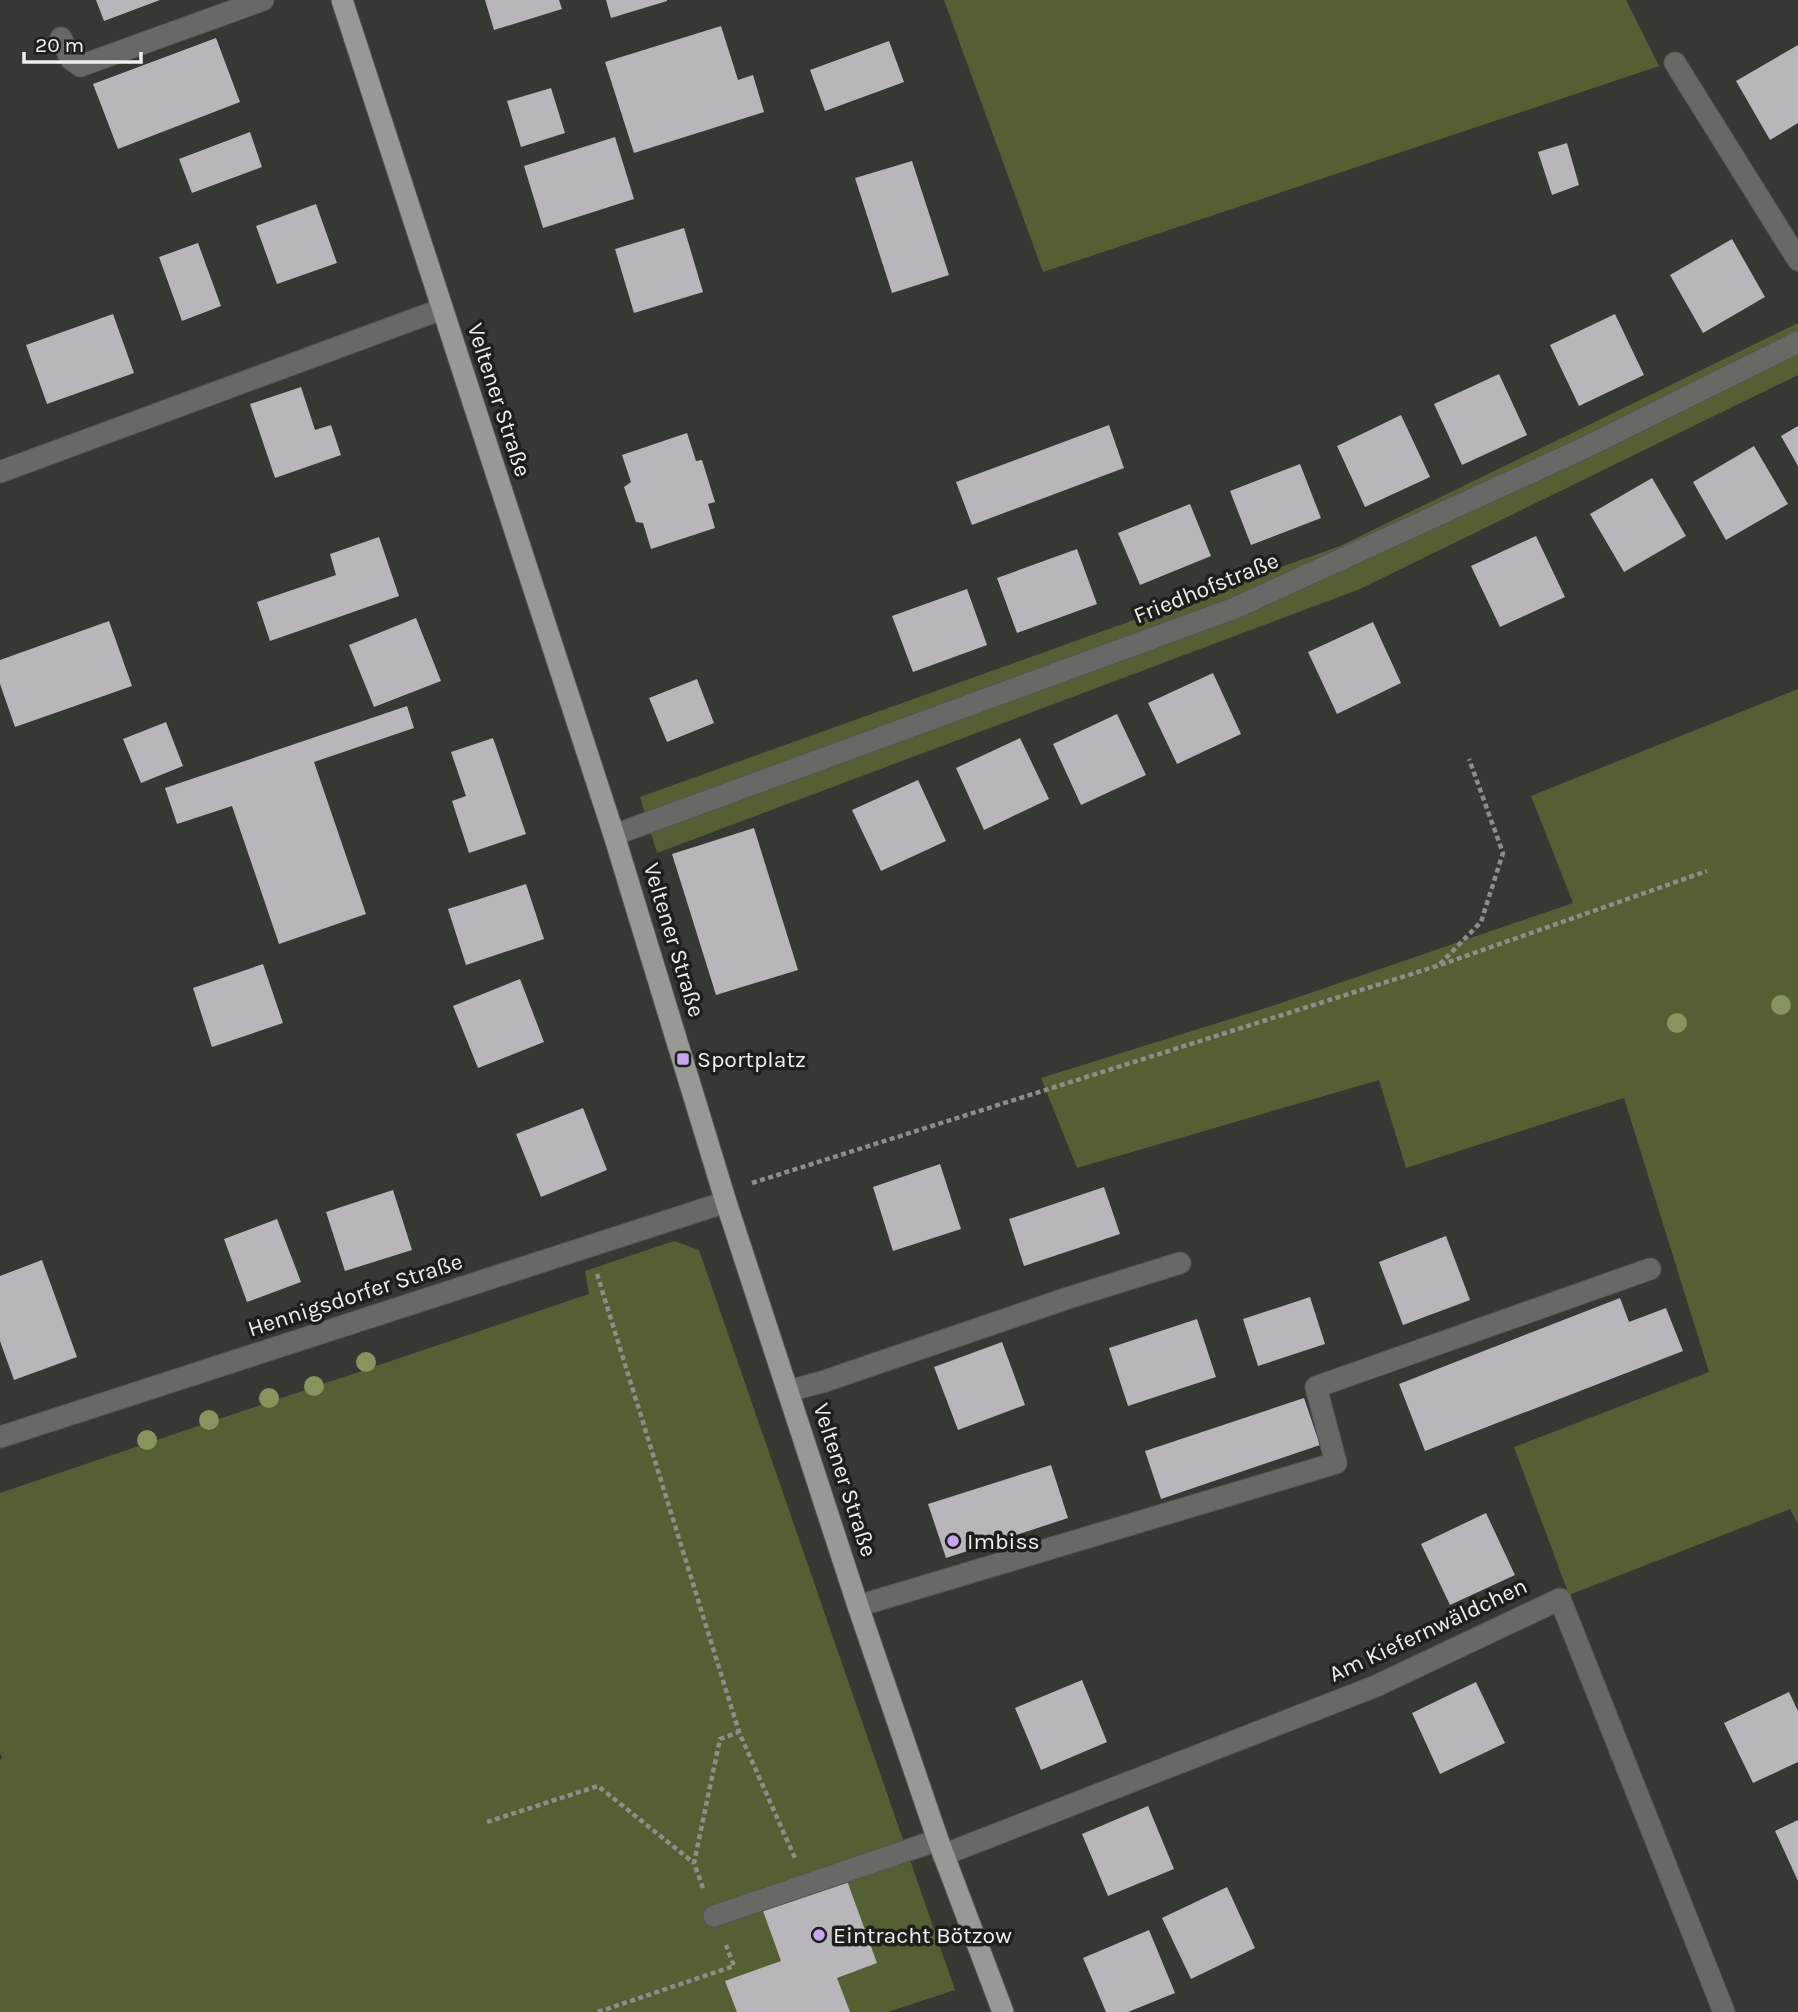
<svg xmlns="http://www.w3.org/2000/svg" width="1798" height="2012" viewBox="0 0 1798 2012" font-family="Karla,sans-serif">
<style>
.green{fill:#546033}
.building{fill:#b8b5bb}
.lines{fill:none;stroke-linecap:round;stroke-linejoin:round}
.minor-casing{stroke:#545551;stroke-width:23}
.major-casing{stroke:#545551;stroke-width:23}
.path{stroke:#8c8e8a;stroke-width:4.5;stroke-dasharray:5 3.5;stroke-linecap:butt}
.minor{stroke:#686967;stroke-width:21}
.major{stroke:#989995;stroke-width:21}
.tree{fill:#86945e}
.poi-dot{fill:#c7a6ef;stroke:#1e1f1d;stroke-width:2.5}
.labels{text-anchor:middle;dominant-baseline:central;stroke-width:7;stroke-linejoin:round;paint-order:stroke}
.street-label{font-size:23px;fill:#eff0ed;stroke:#1e1f1d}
.poi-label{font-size:23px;fill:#eff0ed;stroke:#1e1f1d;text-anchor:start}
</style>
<rect width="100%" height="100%" fill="#363833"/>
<path class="green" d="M944 0H1626L1659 66 1043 272Z
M1798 323V375L1360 589 657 853 640 797 1340 546Z
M1798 689V1524L1790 1509 1569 1595 1514 1447 1709 1372 1624 1098 1406 1168 1379 1080 1077 1168 1041 1078 1269 1007 1573 903 1531 796Z
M674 1241 699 1250 955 1990 888 2012H0V1760L2 1758 0 1753V1493L589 1294 585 1271Z"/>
<path class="building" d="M96 0H160L104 21Z
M485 0H559L562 9 494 30Z
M606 0H667V1L611 18Z
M721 26 738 80 753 75 764 112 634 153 605 62Z
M216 38 240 102 118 149 93 84Z
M889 41 904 82 825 111 810 70Z
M1798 45V123L1770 140 1736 81Z
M551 88 565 133 521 147 507 101Z
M250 132 262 167 192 193 179 159Z
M615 137 634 199 543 228 524 166Z
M1567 143 1579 185 1552 195 1538 152Z
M912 161 949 275 892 293 855 178Z
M316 204 337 263 277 284 256 226Z
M684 228 703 292 634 313 615 249Z
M1732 239 1765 297 1703 333 1670 275Z
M198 243 221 306 182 321 159 257Z
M113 314 134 373 47 404 26 345Z
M1615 314 1644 375 1579 406 1550 345Z
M1499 374 1527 435 1462 465 1434 404Z
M301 387 315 430 331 425 341 455 275 478 250 404Z
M1401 415 1430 477 1365 507 1337 446Z
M1109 425 1124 468 972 525 956 482Z
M1798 426V466L1781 436Z
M687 433 696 461 702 460 715 502 708 504 715 528 651 549 643 523 636 522 624 487 631 482 622 455Z
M1754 446 1788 504 1726 540 1693 482Z
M1300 464 1321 518 1251 545 1230 491Z
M1652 478 1686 536 1624 572 1590 514Z
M1190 504 1211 556 1140 585 1118 533Z
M1536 536 1565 597 1500 627 1471 566Z
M379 537 399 596 270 641 257 602 336 575 330 554Z
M1077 549 1097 604 1017 633 997 578Z
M967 589 987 645 913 672 892 616Z
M416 618 441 681 374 707 349 645Z
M109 621 132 686 15 727 0 684V660Z
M1373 622 1401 683 1337 714 1308 652Z
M1213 673 1241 734 1177 764 1148 703Z
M697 679 714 723 667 742 649 698Z
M407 706 414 728 314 762 366 914 279 944 232 806 177 824 165 788Z
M1117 714 1146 775 1081 805 1053 744Z
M166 722 183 766 141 783 123 739Z
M493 738 526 834 469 853 452 801 466 796 451 752Z
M1020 738 1049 799 984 830 956 768Z
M918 780 946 841 881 871 852 810Z
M754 828 798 970 716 995 672 854Z
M526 884 544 939 466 965 448 909Z
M263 964 283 1023 212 1047 193 988Z
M520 979 544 1042 478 1068 453 1006Z
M583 1108 607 1170 541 1197 516 1134Z
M940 1164 961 1229 893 1251 873 1187Z
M1104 1187 1120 1234 1024 1266 1009 1219Z
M393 1190 412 1250 345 1271 326 1212Z
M277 1219 301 1282 247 1302 224 1239Z
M1446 1236 1470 1300 1403 1325 1379 1262Z
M42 1260 77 1357 14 1380 0 1341V1276Z
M1310 1297 1325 1344 1258 1366 1243 1319Z
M1620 1298 1629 1322 1666 1308 1683 1351 1425 1451 1399 1384Z
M1197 1319 1216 1377 1128 1406 1109 1348Z
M1002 1342 1025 1405 958 1430 934 1367Z
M1304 1398 1320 1445 1161 1499 1145 1451Z
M1051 1465 1068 1518 946 1558 928 1504Z
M1486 1513 1515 1575 1450 1605 1421 1544Z
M1082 1680 1107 1742 1041 1770 1015 1708Z
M1476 1682 1505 1743 1440 1774 1412 1713Z
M1789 1692 1798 1711V1762L1753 1783 1724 1723Z
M1148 1806 1174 1869 1108 1896 1082 1834Z
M1798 1820V1881L1775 1831Z
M846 1878 877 1963 837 1978 850 2012H737L725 1981 781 1961 762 1908Z
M1227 1887 1255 1948 1191 1979 1162 1918Z
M1149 1930 1175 1993 1128 2012H1106L1083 1958Z"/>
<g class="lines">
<defs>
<path id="minor" d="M61 38 71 59 80 66 263 0
M1675 63 1798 260
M0 472 442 309
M614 835 1235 608 1582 449 1798 342
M788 1391 822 1382 1068 1298 1180 1263
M0 1437 726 1202
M858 1606 1336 1463 1316 1387 1650 1269
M943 1855 1376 1686 1560 1599 1724 2012
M714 1916 938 1840"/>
<path id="major" d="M342 0 614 835 726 1202 858 1606 938 1840 1003 2012"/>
</defs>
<use href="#minor" class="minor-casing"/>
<use href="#major" class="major-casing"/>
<path class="path" d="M1440 964 1481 922 1503 853 1469 759
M752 1183 1440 965 1707 871
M597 1274 739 1732 795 1858
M487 1822 598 1786 694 1863
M703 1888 694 1863 720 1739 739 1732
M598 2012 734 1966 726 1945"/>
<use href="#minor" class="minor"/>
<use href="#major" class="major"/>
</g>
<g class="tree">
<circle cx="1781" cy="1005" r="10"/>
<circle cx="1677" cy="1023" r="10"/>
<circle cx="366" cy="1362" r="10"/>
<circle cx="314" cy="1386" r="10"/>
<circle cx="269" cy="1398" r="10"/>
<circle cx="209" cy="1420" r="10"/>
<circle cx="147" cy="1440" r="10"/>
</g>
<g class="poi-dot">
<rect x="676" y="1052" width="14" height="14" rx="3.5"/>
<circle cx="953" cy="1541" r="7"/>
<circle cx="819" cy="1935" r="7"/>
</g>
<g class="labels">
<g class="street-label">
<text transform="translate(499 400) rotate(72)">Veltener Straße</text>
<text transform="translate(1206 588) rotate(-22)">Friedhofstraße</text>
<text transform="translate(674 940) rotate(73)">Veltener Straße</text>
<text transform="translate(355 1295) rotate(-18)">Hennigsdorfer Straße</text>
<text transform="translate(845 1480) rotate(72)">Veltener Straße</text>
<text transform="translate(1428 1630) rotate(-25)">Am Kiefernwäldchen</text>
</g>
<g class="poi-label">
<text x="697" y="1059">Sportplatz</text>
<text x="967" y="1541">Imbiss</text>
<text x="833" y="1935">Eintracht Bötzow</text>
</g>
</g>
<path d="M24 52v10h117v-10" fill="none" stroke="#eff0ed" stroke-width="3.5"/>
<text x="35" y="52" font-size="21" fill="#eff0ed" stroke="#1e1f1d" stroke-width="5" paint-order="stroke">20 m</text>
</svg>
